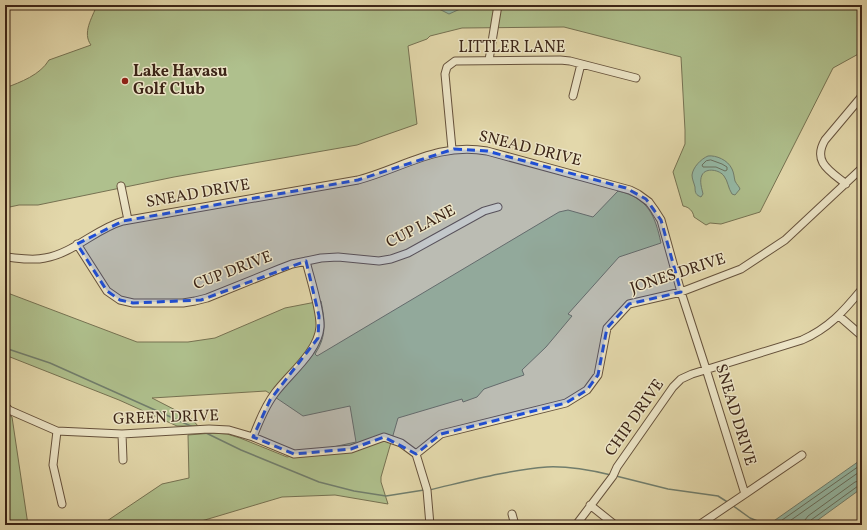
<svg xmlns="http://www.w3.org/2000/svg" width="867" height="530" viewBox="0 0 867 530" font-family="Vollkorn,serif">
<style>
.green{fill:#afc08d;stroke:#767252}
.water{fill:#95baa7;stroke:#717e6d}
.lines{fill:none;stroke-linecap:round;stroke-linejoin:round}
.shore{stroke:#68705f;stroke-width:1}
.stream{stroke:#717e6d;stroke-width:1.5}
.minor-casing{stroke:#66523c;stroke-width:9}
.minor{stroke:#ede6c8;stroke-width:7}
.marked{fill:#1d4ed8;fill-opacity:0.2;stroke:#1d4ed8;stroke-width:3;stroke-dasharray:8 5;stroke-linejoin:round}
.poi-dot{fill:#8f2418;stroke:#ede6c8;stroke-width:1.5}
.labels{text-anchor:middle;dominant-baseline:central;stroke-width:3;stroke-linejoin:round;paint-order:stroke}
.street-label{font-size:16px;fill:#3c2517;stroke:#ede6c8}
.poi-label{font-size:16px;font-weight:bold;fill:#3c2517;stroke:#ede6c8;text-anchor:start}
</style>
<rect width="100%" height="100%" fill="#e3d8ab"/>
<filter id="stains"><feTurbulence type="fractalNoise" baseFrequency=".005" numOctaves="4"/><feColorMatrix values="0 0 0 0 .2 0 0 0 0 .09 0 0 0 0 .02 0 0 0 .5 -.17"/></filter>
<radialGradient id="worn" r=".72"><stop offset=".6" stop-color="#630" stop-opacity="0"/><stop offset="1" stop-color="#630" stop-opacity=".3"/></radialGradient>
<path class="green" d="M97 5H862V52L833 68 760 212 721 224 710 223 706 225 694 217C693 211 689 207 683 206L673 172 685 144V130L681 57 564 27 462 28 430 36 427 39 408 46 417 124 357 145 174 177 38 205H19L5 208V88C21 82 40 75 49 60L91 45C82 33 92 18 97 5Z
M618 191C648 198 655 215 661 243L619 257 568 314 572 316 546 347 522 370 524 375 484 389 477 397 463 402 462 399 398 418 381 477V482L388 504 335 495 282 497 188 525H101L162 484 189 478 188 435 213 433 227 434 240 438 287 457 356 442 350 406 303 416 266 391 152 398 191 418 198 426H177L119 400 5 355V292L137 342H188L215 338 285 308 321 301C325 321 327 336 315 354L317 356 559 212 568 210 593 217Z
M5 412 12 417 28 525H5Z"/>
<path class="water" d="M431 5H469L449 14Z
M708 156C716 155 728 160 732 169 734 173 734 177 735 181 737 185 739 186 740 189L735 195 732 194C728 188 728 181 724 176 720 170 706 167 702 175 699 181 702 189 703 194L701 197C696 195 695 193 695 187 694 183 692 179 692 175 693 167 701 159 708 156Z
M862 459V488L811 525H768Z"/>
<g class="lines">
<path class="shore" d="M711 160 722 164 727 167V170L725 171 716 167H703L702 165 706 161Z
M775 525 862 464
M784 525 862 470
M804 525 805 520 808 516 855 482 862 480
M809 525 811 520 858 486 862 485"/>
<path class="stream" d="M5 348 50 363 193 427
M204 432 241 450 319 482 354 491 386 496 424 490
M616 476 668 489 718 496 729 503
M429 490C468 481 508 470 547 467 568 466 590 470 611 475
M732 505 750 518 768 525"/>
<defs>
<path id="minor" d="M489 60 498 5
M573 96 581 64
M452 149 445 74 447 67 455 61 560 60 570 61 636 78
M846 184C830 171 812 162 825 140L862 96
M121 186 128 220
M77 244 107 291 120 300 133 303H183L195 301 207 298 279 269 292 264 321 258 338 257 379 261 391 259 408 253 484 211 498 207
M5 257C18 258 32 261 45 258 74 253 95 229 123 221L358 180C403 168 438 142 487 151L630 190 638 194 649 202 654 209 661 220 681 292 706 369 745 494 699 525
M839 316 862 336
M5 406 9 410 57 431 122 434 209 429 229 430 253 437 294 454 351 449 384 437 401 443 416 454 427 490 430 525
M57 431 53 465 62 504
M122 434 123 460
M253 437C259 421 265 406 275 393 289 374 318 352 320 327 321 311 310 278 306 261
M416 454 441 434 566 403 587 390 598 375 607 328 629 304 681 292 741 269 785 240 862 168
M745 494 802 455
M590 505 615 525
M512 514 515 525
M576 525 613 476 617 467 673 387 681 379 692 374 802 340C829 328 843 312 862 289"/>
</defs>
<use href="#minor" class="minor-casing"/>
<use href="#minor" class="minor"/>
</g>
<path class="marked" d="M454 149 487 151 626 188 646 199 661 220 681 292 629 304 607 328 598 375 587 390 566 403 441 434 416 454 384 437 351 449 294 454 253 437 270 400 318 338 319 316 306 261 201 300 133 303 120 300 107 291 77 244 123 221 358 180Z"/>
<circle class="poi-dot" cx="125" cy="81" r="4"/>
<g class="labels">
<g class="street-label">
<text x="512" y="48">LITTLER LANE</text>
<text transform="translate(530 149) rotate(14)">SNEAD DRIVE</text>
<text transform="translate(198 194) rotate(-10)">SNEAD DRIVE</text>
<text transform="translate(421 227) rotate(-27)">CUP LANE</text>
<text transform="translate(233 271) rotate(-21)">CUP DRIVE</text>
<text transform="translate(678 274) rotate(-18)">JONES DRIVE</text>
<text transform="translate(735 415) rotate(73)">SNEAD DRIVE</text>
<text transform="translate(166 418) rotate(-2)">GREEN DRIVE</text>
<text transform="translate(635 418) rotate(-55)">CHIP DRIVE</text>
</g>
<g class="poi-label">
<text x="133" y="72">Lake Havasu<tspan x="133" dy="18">Golf Club</tspan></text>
</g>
</g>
<rect width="867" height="530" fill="none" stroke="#e3d8ab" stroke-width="20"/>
<rect x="6" y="6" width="855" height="518" fill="none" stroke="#3c2517" stroke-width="2"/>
<rect x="10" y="10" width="847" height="510" fill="none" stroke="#3c2517"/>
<rect width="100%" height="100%" filter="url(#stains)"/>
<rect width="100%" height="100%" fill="url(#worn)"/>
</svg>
